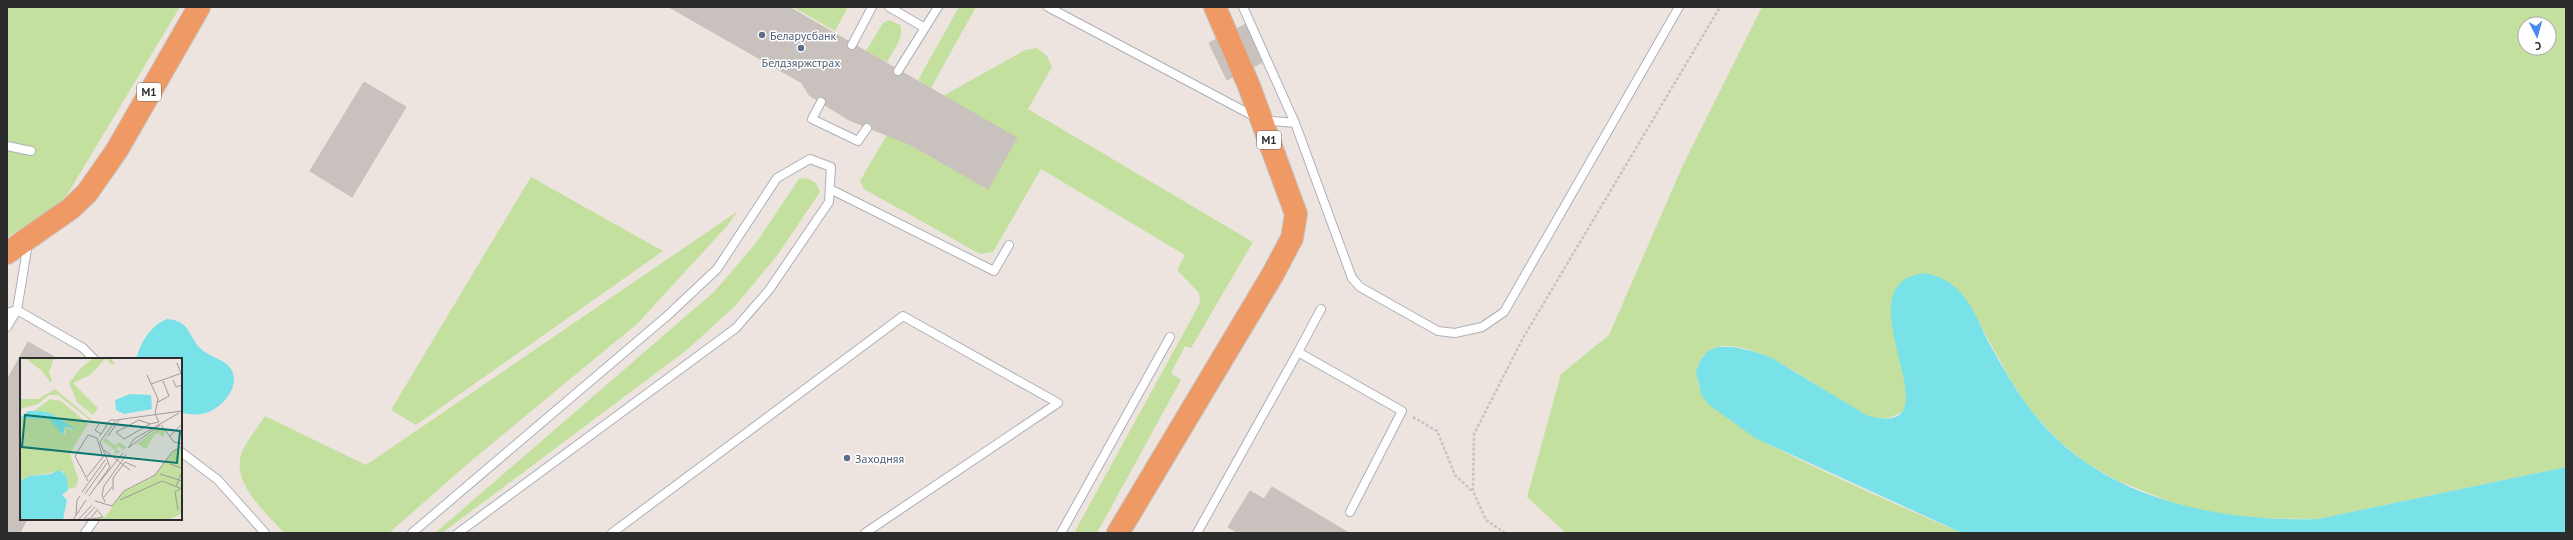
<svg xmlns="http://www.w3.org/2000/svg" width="2573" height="540" viewBox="0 0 2573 540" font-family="'PT Sans',sans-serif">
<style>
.green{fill:#c3e09f;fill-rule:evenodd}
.water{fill:#79e2e8}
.building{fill:#c8c1be;stroke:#c8bfb9}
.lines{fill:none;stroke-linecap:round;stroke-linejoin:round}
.service-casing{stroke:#acb0b7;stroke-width:10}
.trunk-casing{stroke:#c4c4c4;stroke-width:24}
.path{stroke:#c4c4c4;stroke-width:2.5;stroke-dasharray:3 2;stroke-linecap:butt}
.service{stroke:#fff;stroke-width:8}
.trunk{stroke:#ef9a65;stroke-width:22}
.service-dot{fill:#5c6f8a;stroke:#fff;stroke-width:1.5}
.labels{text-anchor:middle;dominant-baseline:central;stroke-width:3;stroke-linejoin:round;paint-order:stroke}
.shield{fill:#fff;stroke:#6b6b6b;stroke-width:1}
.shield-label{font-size:11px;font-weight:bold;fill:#2c2c2c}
.service-label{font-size:12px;fill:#4e5e75;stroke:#fff;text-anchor:start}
.inset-road{fill:none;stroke:#a09a97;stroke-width:1}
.view{fill:#0f766e;fill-opacity:0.15;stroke:#0f766e;stroke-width:2}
.inset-edge{fill:none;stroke:#2c2c2c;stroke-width:2}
</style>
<rect width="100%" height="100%" fill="#ede4df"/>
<path class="green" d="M7 7H180L67 195 47 214 7 237Z
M793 7H848L835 31Z
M959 7H976L931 88 918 80Z
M1762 7H2566V467L2318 519 2244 518 2208 512 2176 504 2116 480 2085 462 2058 440 2031 411 2010 379 1969 304 1957 289 1892 326 1908 396 1904 410C1894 418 1881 421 1868 416 1832 401 1740 319 1704 355 1695 365 1696 378 1700 389 1703 400 1753 436 1764 442 1829 475 1896 505 1962 533H1566L1527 497 1561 374 1609 335 1683 165ZM2525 24H2549V48H2525Z
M889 20 900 25C905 37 893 51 887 62L866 51 883 23Z
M1037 48 1047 56 1052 67 1028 109 1253 242 1191 348 1185 346 1171 373 1181 380 1097 533H1074L1200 303 1199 293 1177 270 1185 255 1041 169 993 252 980 254 864 189 860 181 888 133 988 189 1017 139 943 96 1025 50Z
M531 177 663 251 416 425 391 410Z
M807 178 816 183 820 192 776 257 736 305 688 349 442 533H435L715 291 756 243 799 179Z
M738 211 728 225 637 324 472 460 389 533H284C266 512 230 483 242 452 247 440 258 427 265 416L366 465Z"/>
<path class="water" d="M1925 273C1938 276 1948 280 1957 289 1972 303 1979 323 1988 341 2001 365 2015 389 2031 410 2097 498 2214 522 2318 519L2566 467V533H1962L1755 438 1708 404 1701 394 1696 371 1701 359 1708 351 1718 347H1734L1752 351 1770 357 1868 416C1965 440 1834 283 1925 273Z
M167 319C191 321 187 335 201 349 209 357 225 359 231 369 242 387 220 411 202 414 195 415 188 414 181 413V359H136C141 342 150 326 167 319Z"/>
<path class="building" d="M669 7H789L1017 138 988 189 909 144 849 120 809 95 802 83Z
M1246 24 1265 61 1227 80 1209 43Z
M364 82 406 107 352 197 310 171Z
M28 342 58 359H21V519H27L20 533H7V380Z
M1272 487 1349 533H1238L1228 527 1250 491 1264 499Z"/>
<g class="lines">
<defs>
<path id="service" d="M889 7 925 28
M1048 7 1261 120 1295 123
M1243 7 1295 123 1352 278 1360 287 1438 331 1455 333 1482 327 1504 312 1679 7
M852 45 872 7
M898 71 938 7
M821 102 812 119 858 141 867 128
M7 146 31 151
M830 189 994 271 1009 245
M1321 309 1298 352 1402 411 1350 512
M7 313 17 310 83 348 94 359
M7 327 17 310 28 243
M181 452 218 480 265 533
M85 533 95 519
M412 533 667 316 717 269 777 178 810 159 831 167 829 202 769 290 736 328 458 533
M612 533 903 316 1058 403 865 533
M1061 533 1170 337
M1197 533 1298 352"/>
<path id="trunk" d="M7 253 70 209 87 193 117 150 199 7
M1118 533 1273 274 1292 238 1296 214 1249 86 1215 7"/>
</defs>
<use href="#service" class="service-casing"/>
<use href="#trunk" class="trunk-casing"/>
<path class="path" d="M1413 417 1437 431 1455 475 1472 491
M1505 533 1486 520 1473 491 1474 434 1523 338 1720 7"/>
<use href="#service" class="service"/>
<use href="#trunk" class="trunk"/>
</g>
<g class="service-dot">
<circle cx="762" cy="35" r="4"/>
<circle cx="801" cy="48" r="4"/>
<circle cx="847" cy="458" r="4"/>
</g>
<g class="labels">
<g class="shield">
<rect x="137" y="83" width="24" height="18" rx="3"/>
<rect x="1257" y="131" width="24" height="18" rx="3"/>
</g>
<g class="shield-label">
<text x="149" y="92">М1</text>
<text x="1269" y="140">М1</text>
</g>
<g class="service-label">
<text x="770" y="35">Беларусбанк</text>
<text x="801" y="62" text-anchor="middle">Белдзяржстрах</text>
<text x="855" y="458">Заходняя</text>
</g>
</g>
<g transform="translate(20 358)">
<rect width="162" height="162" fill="#ede4df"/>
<path d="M5 0H34L29 15 32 23 30 24 22 13ZM73 0H90L95 5 92 7 86 0 70 17 53 25 78 50 73 57 57 44 49 25 61 10ZM35 31 72 62 71 63 38 37H29L18 46 0 51V37L1 41H18ZM30 41 41 43 68 66 50 95 58 121 56 129 48 131 43 113 9 118 0 126V60L29 61 36 66 42 76H45V68L54 73 39 59 14 53ZM98 63 86 80 95 88 99 84 106 89 104 92 98 88 96 91 101 94 95 96V92L83 83ZM139 69 145 74 143 79 138 75 134 77 126 91 118 86 114 88ZM162 89V156L147 162H69L85 159 103 134 133 119 154 93Z" fill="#c3e09f"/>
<path d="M110 36 131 37 132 51 104 56 96 52 95 42ZM8 53H21L32 56 57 72 45 68 43 77 29 61 0 60ZM39 112 46 117 48 127V132L42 137 47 142 43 162H0L1 123 9 118 31 116Z" fill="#79e2e8"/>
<path class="inset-road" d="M157 5 162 18M127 17 138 41 135 56 139 64 130 66 104 81 96 74 119 62 130 66M153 22 156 29 162 27M131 26 162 15M138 44 149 38 143 23M79 66 75 72 81 76 79 78M141 67 154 84 162 86M81 76 90 62H95M88 78 99 62M150 78 162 66M108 90 114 81 159 55M108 90 140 67M84 92 110 112M150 106 162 110M140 116 162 123M67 119 82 100M68 123 55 98 68 77 77 80 83 100M78 126 103 95M156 128 162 114M93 132V120L105 104 116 109M62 134 85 102M65 136 87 105M69 138 90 109 80 84 96 62 162 53M84 139 92 129M100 142 142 123 162 131M75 143 92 148 104 133 135 117 152 94 162 88M85 144 82 137 84 128 106 97M158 152 155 134 160 131M56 157 57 142 60 138M72 161 83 159 78 153M53 162 66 142M58 162 72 147M63 162 71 160 78 151M63 162 75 149"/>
<path class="view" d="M5 57 160 73 157 105 2 89Z"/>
<rect width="162" height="162" class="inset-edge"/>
</g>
<rect width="2573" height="540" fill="none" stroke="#2c2c2c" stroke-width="16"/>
<g transform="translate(2537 36) rotate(174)"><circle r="19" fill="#ffffff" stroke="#ababab"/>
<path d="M0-3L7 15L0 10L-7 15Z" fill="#498bf0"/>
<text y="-6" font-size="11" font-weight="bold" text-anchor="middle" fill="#2c2c2c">С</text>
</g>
</svg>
